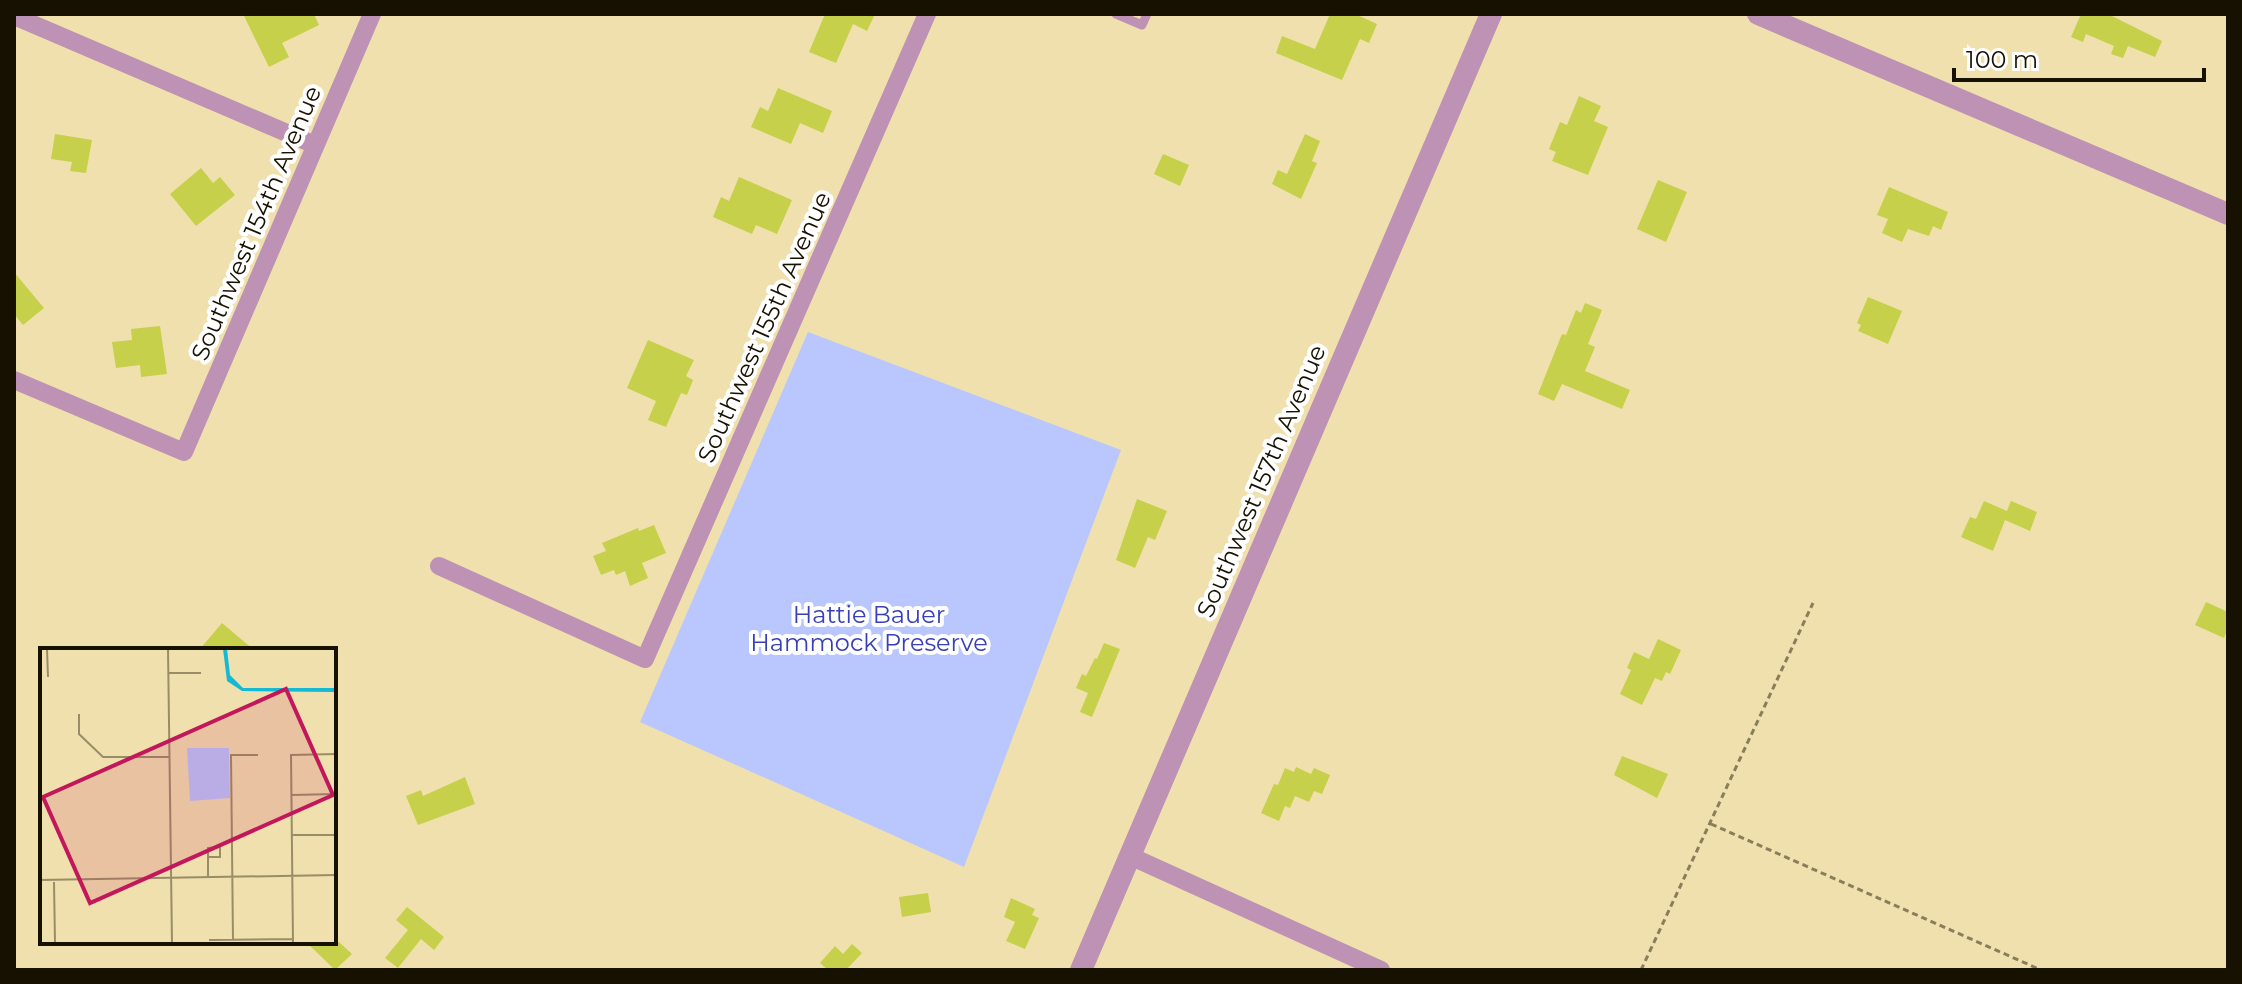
<svg xmlns="http://www.w3.org/2000/svg" width="2242" height="984" viewBox="0 0 2242 984" font-family="Montserrat,sans-serif">
<style>
.green{fill:#b9c7fe}
.building{fill:#c6d04a}
.lines{fill:none;stroke-linecap:round;stroke-linejoin:round}
.path{stroke:#897e5c;stroke-width:3;stroke-dasharray:6 4;stroke-linecap:butt}
.service{stroke:#bd92b4;stroke-width:9}
.minor{stroke:#bd92b4;stroke-width:18}
.tertiary{stroke:#bd92b4;stroke-width:22}
.labels{text-anchor:middle;dominant-baseline:central;stroke-width:8;stroke-linejoin:round;paint-order:stroke}
.street-label{font-size:24px;fill:#171101;stroke:#fff}
.park-label{font-size:24px;fill:#383fb7;stroke:#fff}
.inset-road{fill:none;stroke:#998d68;stroke-width:2}
.view{fill:#c2185b;fill-opacity:0.15;stroke:#c2185b;stroke-width:4}
.inset-edge{fill:none;stroke:#171101;stroke-width:4}
</style>
<rect width="100%" height="100%" fill="#f0e0ad"/>
<path class="green" d="M808 332 1121 450 964 867 640 722Z"/>
<path class="building" d="M243 14H314L319 25 282 43 289 57 269 67Z
M825 14H875L867 31 853 24 836 63 809 52Z
M1330 14H1355L1377 24 1369 43 1360 39 1342 80 1276 53 1282 36 1315 49Z
M2081 14H2108L2162 41 2155 57 2128 46 2123 58 2111 54 2114 46 2086 34 2083 42 2071 37Z
M778 88 832 111 823 133 800 123 791 144 751 127 760 107 768 111Z
M1579 96 1601 106 1594 121 1608 127 1588 175 1552 161 1556 152 1549 149 1560 122 1567 125Z
M55 134 92 140 86 173 70 171 72 162 51 159Z
M1305 134 1320 141 1312 161 1317 163 1301 199 1272 184 1278 170 1287 174Z
M1163 154 1189 165 1180 186 1154 174Z
M201 168 213 183 220 177 235 195 196 226 170 194Z
M739 177 792 200 777 234 756 225 752 234 713 217 721 197 729 201Z
M1658 180 1687 192 1666 242 1637 229Z
M1889 187 1948 212 1941 230 1933 226 1929 236 1908 229 1902 242 1882 233 1888 219 1877 215Z
M14 272 44 308 23 325 14 314Z
M1868 297 1902 311 1888 344 1858 331 1861 325 1857 323Z
M1585 303 1602 310 1588 344 1595 347 1585 371 1630 390 1622 409 1562 384 1554 401 1538 394 1562 334 1566 335 1576 310 1581 313Z
M160 326 167 374 141 377 140 365 116 368 112 342 132 340 131 329Z
M648 340 694 360 686 376 693 380 687 395 681 393 666 427 648 420 656 401 627 388Z
M1137 499 1167 511 1155 540 1148 537 1135 568 1116 560Z
M1984 501 2007 511 2011 501 2037 512 2030 531 2005 520 1993 551 1961 537 1970 517 1976 519Z
M654 525 666 553 642 563 648 578 630 586 625 571 616 575 614 570 601 575 593 556 606 551 602 543 638 528 639 531Z
M2206 602 2228 612V628L2224 638 2195 625Z
M222 623 254 650H199Z
M1658 639 1681 650 1670 674 1666 672 1662 681 1655 678 1642 705 1620 694 1631 670 1627 668 1634 652 1649 659Z
M1104 643 1120 649 1092 717 1080 712 1088 693 1076 688 1082 674 1086 676 1095 658 1097 659Z
M1622 756 1668 774 1657 798 1614 775Z
M1296 767 1311 774 1314 768 1330 775 1322 794 1314 791 1309 802 1295 796 1290 808 1285 806 1279 821 1261 813 1274 784 1278 785 1285 768 1294 772Z
M465 777 475 804 418 825 406 796 421 790 423 796Z
M928 893 931 912 902 917 899 897Z
M1011 898 1035 909 1032 915 1039 918 1025 949 1006 941 1015 922 1004 917Z
M407 907 444 937 434 950 421 939 398 968 385 958 408 930 396 920Z
M306 942H339L352 954 335 970Z
M852 944 862 953 846 970H828L820 963 835 946 843 954Z"/>
<g class="lines">
<path class="path" d="M1711 824 2041 970
M1641 970 1813 603"/>
<path class="service" d="M1116 14 1142 25 1147 14"/>
<path class="minor" d="M14 16 315 145
M14 380 184 452 372 14
M439 566 645 659 927 14
M1130 856 1381 970"/>
<path class="tertiary" d="M1758 14 2228 214
M1081 970 1491 14"/>
</g>
<g class="labels">
<g class="street-label">
<text transform="translate(256 223) rotate(-67)">Southwest 154th Avenue</text>
<text transform="translate(764 327) rotate(-66)">Southwest 155th Avenue</text>
<text transform="translate(1261 481) rotate(-67)">Southwest 157th Avenue</text>
</g>
<g class="park-label">
<text x="869" y="614">Hattie Bauer<tspan x="869" dy="28">Hammock Preserve</tspan></text>
</g>
</g>
<g transform="translate(40 648)">
<rect width="296" height="296" fill="#f0e0ad"/>
<path d="M147 100H189L190 150 150 153Z" fill="#b9c7fe"/>
<path d="M183 1H187L190 27 203 40H296V44L202 43 187 33Z" fill="#14b9d4"/>
<path class="inset-road" d="M7 1 8 29M128 1 132 295M128 25H161M39 66V86L63 109H129M252 147 296 146M252 187H296M168 230V200L180 199V209H168M0 232 296 227M14 234 15 295M169 292 253 291M193 292 191 107H218M253 295 251 107 296 106"/>
<path class="view" d="M246 41 293 147 50 255 3 149Z"/>
<rect width="296" height="296" class="inset-edge"/>
</g>
<rect width="2242" height="984" fill="none" stroke="#171101" stroke-width="32"/>
<path d="M1954 68v12h250v-12" fill="none" stroke="#171101" stroke-width="4"/>
<text x="1966" y="68" font-size="24" fill="#171101" stroke="#ffffff" stroke-width="6" paint-order="stroke">100 m</text>
</svg>
